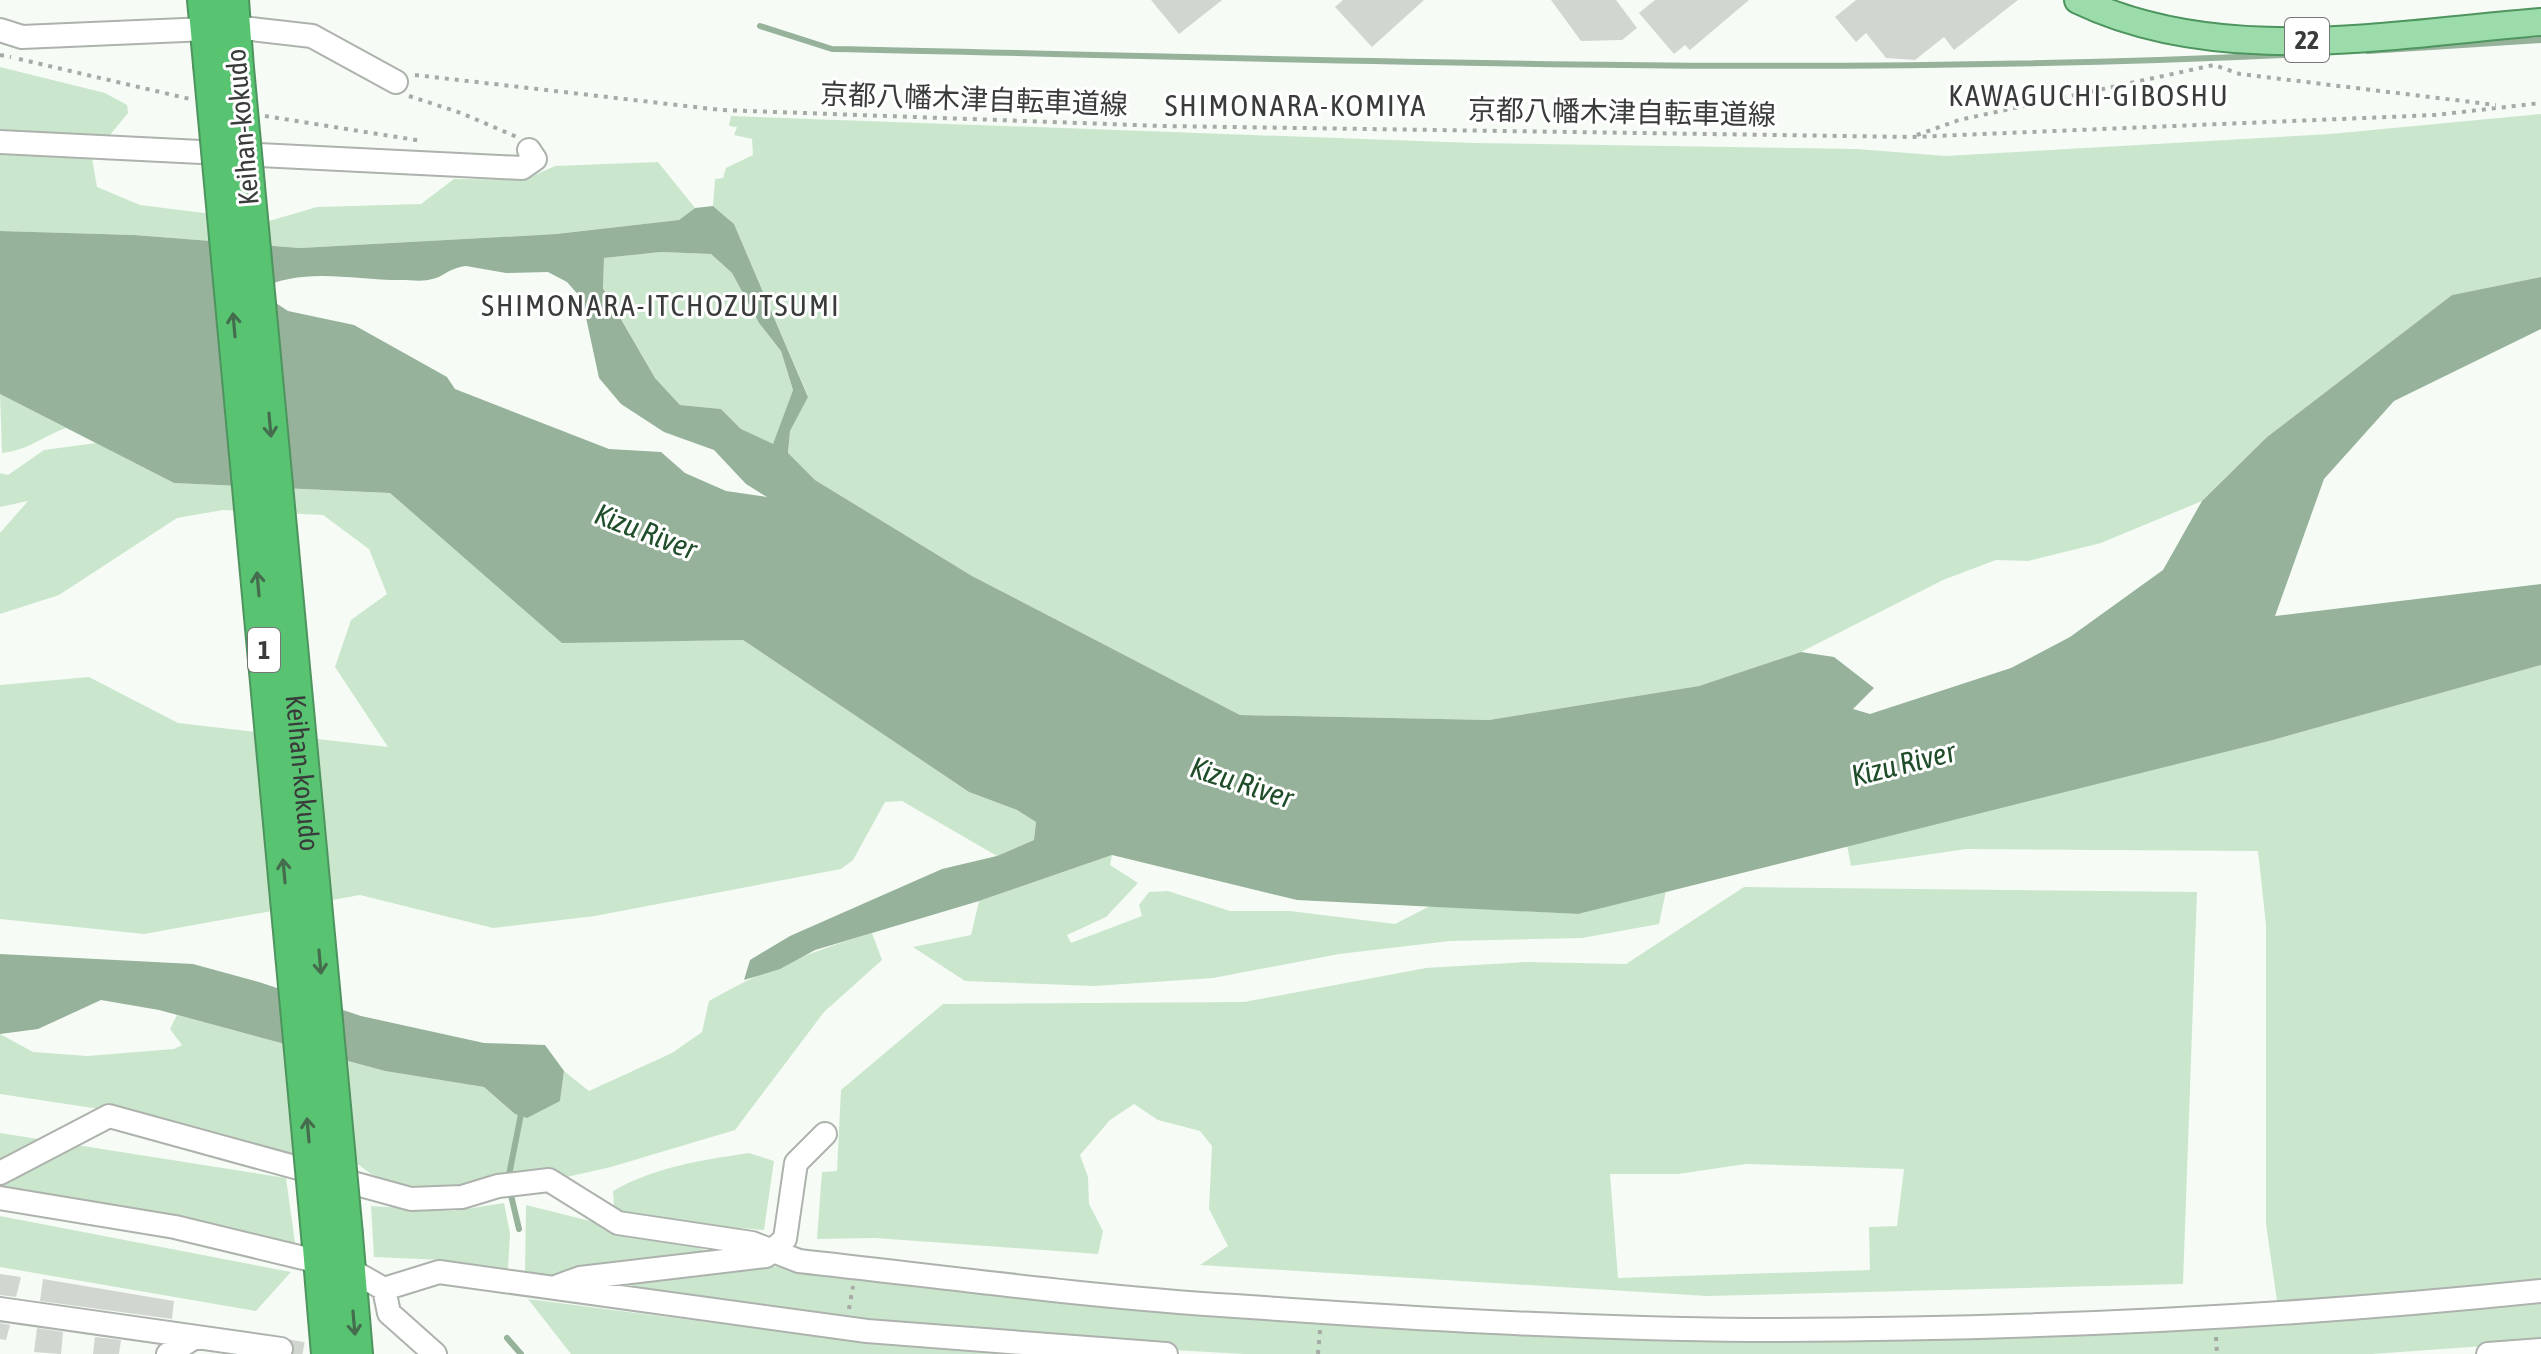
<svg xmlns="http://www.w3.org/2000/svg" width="2541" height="1354" viewBox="0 0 2541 1354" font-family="'Asap Condensed','Noto Sans JP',sans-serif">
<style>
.green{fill:#cae7cd;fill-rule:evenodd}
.water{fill:#96b29a;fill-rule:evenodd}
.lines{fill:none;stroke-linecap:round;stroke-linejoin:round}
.stream{stroke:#96b29a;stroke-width:6}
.building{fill:#d1d6d1}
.minor-tunnel{stroke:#d0d5d0;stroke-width:22;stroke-dasharray:22 11;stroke-linecap:butt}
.minor-casing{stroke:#adb2ad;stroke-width:26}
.major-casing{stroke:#4d945e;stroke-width:30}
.highway-casing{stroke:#4d945e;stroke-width:36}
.path{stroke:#a6aaa6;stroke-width:4;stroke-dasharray:4 6;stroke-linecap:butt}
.minor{stroke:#fff;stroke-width:22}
.major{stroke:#9bdcaa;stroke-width:26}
.highway{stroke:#58c471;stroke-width:32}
.highway-bridge-casing{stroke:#4d945e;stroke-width:36;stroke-linecap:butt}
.highway-bridge{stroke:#58c471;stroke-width:32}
.oneway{stroke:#446c4d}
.labels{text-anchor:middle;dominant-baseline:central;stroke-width:6;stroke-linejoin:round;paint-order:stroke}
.shield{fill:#fff;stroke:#747675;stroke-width:2}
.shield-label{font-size:26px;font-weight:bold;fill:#393c3a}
.street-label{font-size:28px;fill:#393c3a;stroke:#fff}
.neighbourhood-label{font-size:30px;letter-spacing:2px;fill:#393c3a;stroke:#fff}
.water-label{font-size:30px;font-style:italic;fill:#204d2a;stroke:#fff}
</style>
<rect width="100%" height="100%" fill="#f6fbf6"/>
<path class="green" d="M0 67 105 93 127 105 128 113 110 135H0Z
M2541 114V277L2452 295 2267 437 2202 501 2101 543 2028 561 1996 560 1943 580 1801 652 1699 686 1489 720 1240 715 972 576 815 480 788 454 790 431 808 396 734 224 713 206 715 179 723 178 726 168 753 155 752 139 734 135 737 127 729 126 731 116 1474 143 1857 149 1946 156 2330 134Z
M0 149 91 152 97 187 140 205 269 221 317 207 421 204 454 179 524 180 555 166 658 162 695 208 679 220 556 234 300 248 134 235 0 231Z
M661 252 711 254 732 273 759 323 781 351 793 390 773 445 741 429 721 409 680 405 655 378 603 287 604 258Z
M0 394 66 428C41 437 29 450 2 453Z
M96 443 174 483 390 493 562 642 743 640 969 792 1017 810 1036 822 1034 840 997 856 902 801 885 802 853 860 841 869 595 916 493 928 360 895 144 934 0 919V685L89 677 178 723 388 747 335 667 351 620 387 594 369 549 323 515 223 510 177 518 59 595 0 614V533L28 501 0 507V473L8 475 44 450Z
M2541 665V1284L2278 1308 2266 1224V925L2258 851 1966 849 1851 866 1847 845 2273 740Z
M1112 855 1110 865 1138 883 1106 917 1067 935 1071 943 1142 916 1139 905 1149 892 1168 891 1230 911H1290L1395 924 1430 906 1578 914 1666 891 1659 924 1582 938 1450 941 1339 954 1213 978 1094 986 965 981 913 947 971 935 979 901Z
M1744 887 2197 892 2183 1284 1707 1296 1200 1265 1228 1246 1209 1209 1212 1146 1200 1131 1158 1120 1134 1104 1110 1120 1080 1155 1088 1177 1089 1204 1103 1231 1098 1254 875 1238 817 1239 822 1172 837 1171 841 1090 943 1004 1244 1002 1426 968 1527 962 1626 964ZM1746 1164 1904 1169 1897 1226 1869 1227 1870 1270 1618 1278 1610 1174H1678Z
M872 933 882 960 824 1012 735 1130 611 1167 527 1186 515 1173H497L503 1194H421L371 1174 359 1165 279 1154 126 1113 0 1094V1034L33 1052 87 1056 174 1049 182 1045 170 1029 177 1015 385 1071 484 1087 515 1114 560 1101 564 1071 589 1091 672 1053 702 1032 709 1001C760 971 816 950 872 933Z
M0 1133 286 1178 295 1243 0 1191Z
M749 1153 774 1161 764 1230 621 1219 614 1206 613 1191C654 1167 703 1160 749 1153Z
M504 1203 510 1233 508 1269 444 1260 374 1257 371 1206 453 1211Z
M526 1205 770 1266 995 1291 1755 1323 2224 1317 2541 1295V1342L2372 1354H1244L1034 1342 525 1273Z
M0 1216 291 1272 256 1311 0 1267Z
M528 1299 861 1342 1019 1354H571Z"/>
<path class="water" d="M713 206 734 224 808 397 790 431 788 453 815 480 972 576 1240 715 1489 720 1699 686 1801 652 1834 657 1874 688 1853 709 1870 714 2011 668 2070 637 2163 570 2202 501 2267 437 2452 295 2541 277V329L2394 401 2324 479 2275 616 2541 584V665L2273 740 1578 914 1297 900 1112 855 979 901 815 950 780 969 744 980 750 960 790 936 942 869 997 856 1034 840 1036 822 1017 810 969 792 743 640 562 643 390 493 174 483 0 394V231L134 235 300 248 556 234 679 220 695 208ZM661 252 711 254 732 273 759 323 781 351 793 390 773 444 741 429 721 409 680 405 655 378 603 288 604 258ZM466 266 506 273 548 272 567 282 582 299 599 378 621 404 664 432 714 450 746 484 767 497 726 491 685 473 661 452 609 449 455 389 447 377 354 325 288 311 256 290C304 266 350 280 401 280 410 280 424 282 432 279 446 276 446 269 466 266Z
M0 954 193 964 259 982 361 1016 484 1043 545 1045 564 1071 560 1101 527 1118 515 1114 484 1087 385 1071 159 1010 101 1000 38 1029 0 1034Z"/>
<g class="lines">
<path class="stream" d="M760 26 832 49C1327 59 1827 79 2321 53
M2368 51 2541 40
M508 1180 522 1109
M510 1191 519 1229
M507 1338 521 1354"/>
</g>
<path class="building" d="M1151 0H1222L1179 34Z
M1343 0H1424L1372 47 1335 7Z
M1551 0H1616L1637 28 1622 40 1581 41Z
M1655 0H1749L1690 50 1685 45 1674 54 1639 13Z
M1856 0H2018L1954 50 1944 37 1915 60 1886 58 1866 33 1856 42 1835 17Z
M0 1274 21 1277 16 1297 0 1295Z
M43 1279 174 1301 172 1319 40 1301Z
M0 1323 10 1325 6 1340 0 1339Z
M37 1328 63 1332 61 1354 34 1352Z
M95 1337 121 1340 119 1354H93Z"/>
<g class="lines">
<path class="minor-tunnel" d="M281 1349 307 1354"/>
<defs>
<path id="minor" d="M234 27 312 36 396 82
M0 30 22 37 207 29
M0 142 522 168 535 159 529 150
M0 1173 109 1116 411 1199 462 1197 498 1186 549 1180 618 1223 752 1243 799 1261C944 1277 1090 1297 1235 1306 1407 1318 1580 1329 1752 1330 2015 1330 2280 1318 2541 1291
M0 1198 175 1227 349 1269 384 1289 439 1272 867 1331 1166 1354
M558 1286 580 1278 766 1256 785 1239 796 1163 825 1134
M384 1289 389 1313 435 1354
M0 1309 281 1349
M168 1354 194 1338
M2488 1354 2541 1350"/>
<path id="major" d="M2078 0C2220 68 2391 34 2541 22"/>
<path id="highway" d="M204 0 210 64
M232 0 237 68
M318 1235 328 1354
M346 1235 356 1354"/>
</defs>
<use href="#minor" class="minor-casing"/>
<use href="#major" class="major-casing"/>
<use href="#highway" class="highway-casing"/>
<path class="path" d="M0 55 11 57
M19 59 190 99
M415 75 721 110 1163 126 1912 137 2435 115 2541 103
M409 96 461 113 517 137
M265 116 422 141
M1917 135 1959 120 2214 65 2240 74 2496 105
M849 1309 853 1286
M2216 1337 2217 1354
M1318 1354 1320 1330"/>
<use href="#minor" class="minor"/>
<use href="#major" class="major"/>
<use href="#highway" class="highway"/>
<defs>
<g id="highway-bridge">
<path d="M210 64 318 1235"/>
<path id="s1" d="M237 68 346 1235"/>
</g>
</defs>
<use href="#highway-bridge" class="highway-bridge-casing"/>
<use href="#highway-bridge" class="highway-bridge"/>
</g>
<defs><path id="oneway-shaft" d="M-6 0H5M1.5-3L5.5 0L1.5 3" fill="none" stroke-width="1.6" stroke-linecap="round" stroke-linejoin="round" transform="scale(2)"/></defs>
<g class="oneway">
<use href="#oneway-shaft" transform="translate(234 325) rotate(-95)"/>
<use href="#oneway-shaft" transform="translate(270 425) rotate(85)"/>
<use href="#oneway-shaft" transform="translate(258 584) rotate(-95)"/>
<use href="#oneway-shaft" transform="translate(284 871) rotate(-95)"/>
<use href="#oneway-shaft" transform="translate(320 962) rotate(85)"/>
<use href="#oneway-shaft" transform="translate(308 1130) rotate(-95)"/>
<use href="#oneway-shaft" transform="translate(354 1323) rotate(85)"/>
</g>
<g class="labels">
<g class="shield">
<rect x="2285" y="18" width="44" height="44" rx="6"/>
<rect x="248" y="628" width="32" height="44" rx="6"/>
</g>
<g class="shield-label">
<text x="2307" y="40">22</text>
<text x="264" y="650">1</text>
</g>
<g class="street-label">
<text transform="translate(974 99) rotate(2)">京都八幡木津自転車道線</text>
<text transform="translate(1622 112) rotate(1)">京都八幡木津自転車道線</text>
<text transform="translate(242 127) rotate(-95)">Keihan-kokudo</text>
<text stroke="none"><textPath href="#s1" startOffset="708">Keihan-kokudo</textPath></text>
</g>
<g class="neighbourhood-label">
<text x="2089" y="95">KAWAGUCHI-GIBOSHU</text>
<text x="1296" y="105">SHIMONARA-KOMIYA</text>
<text x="661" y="305">SHIMONARA-ITCHOZUTSUMI</text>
</g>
<g class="water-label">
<text transform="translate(646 531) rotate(21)">Kizu River</text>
<text transform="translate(1903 763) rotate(-14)">Kizu River</text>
<text transform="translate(1242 782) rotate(18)">Kizu River</text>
</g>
</g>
</svg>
